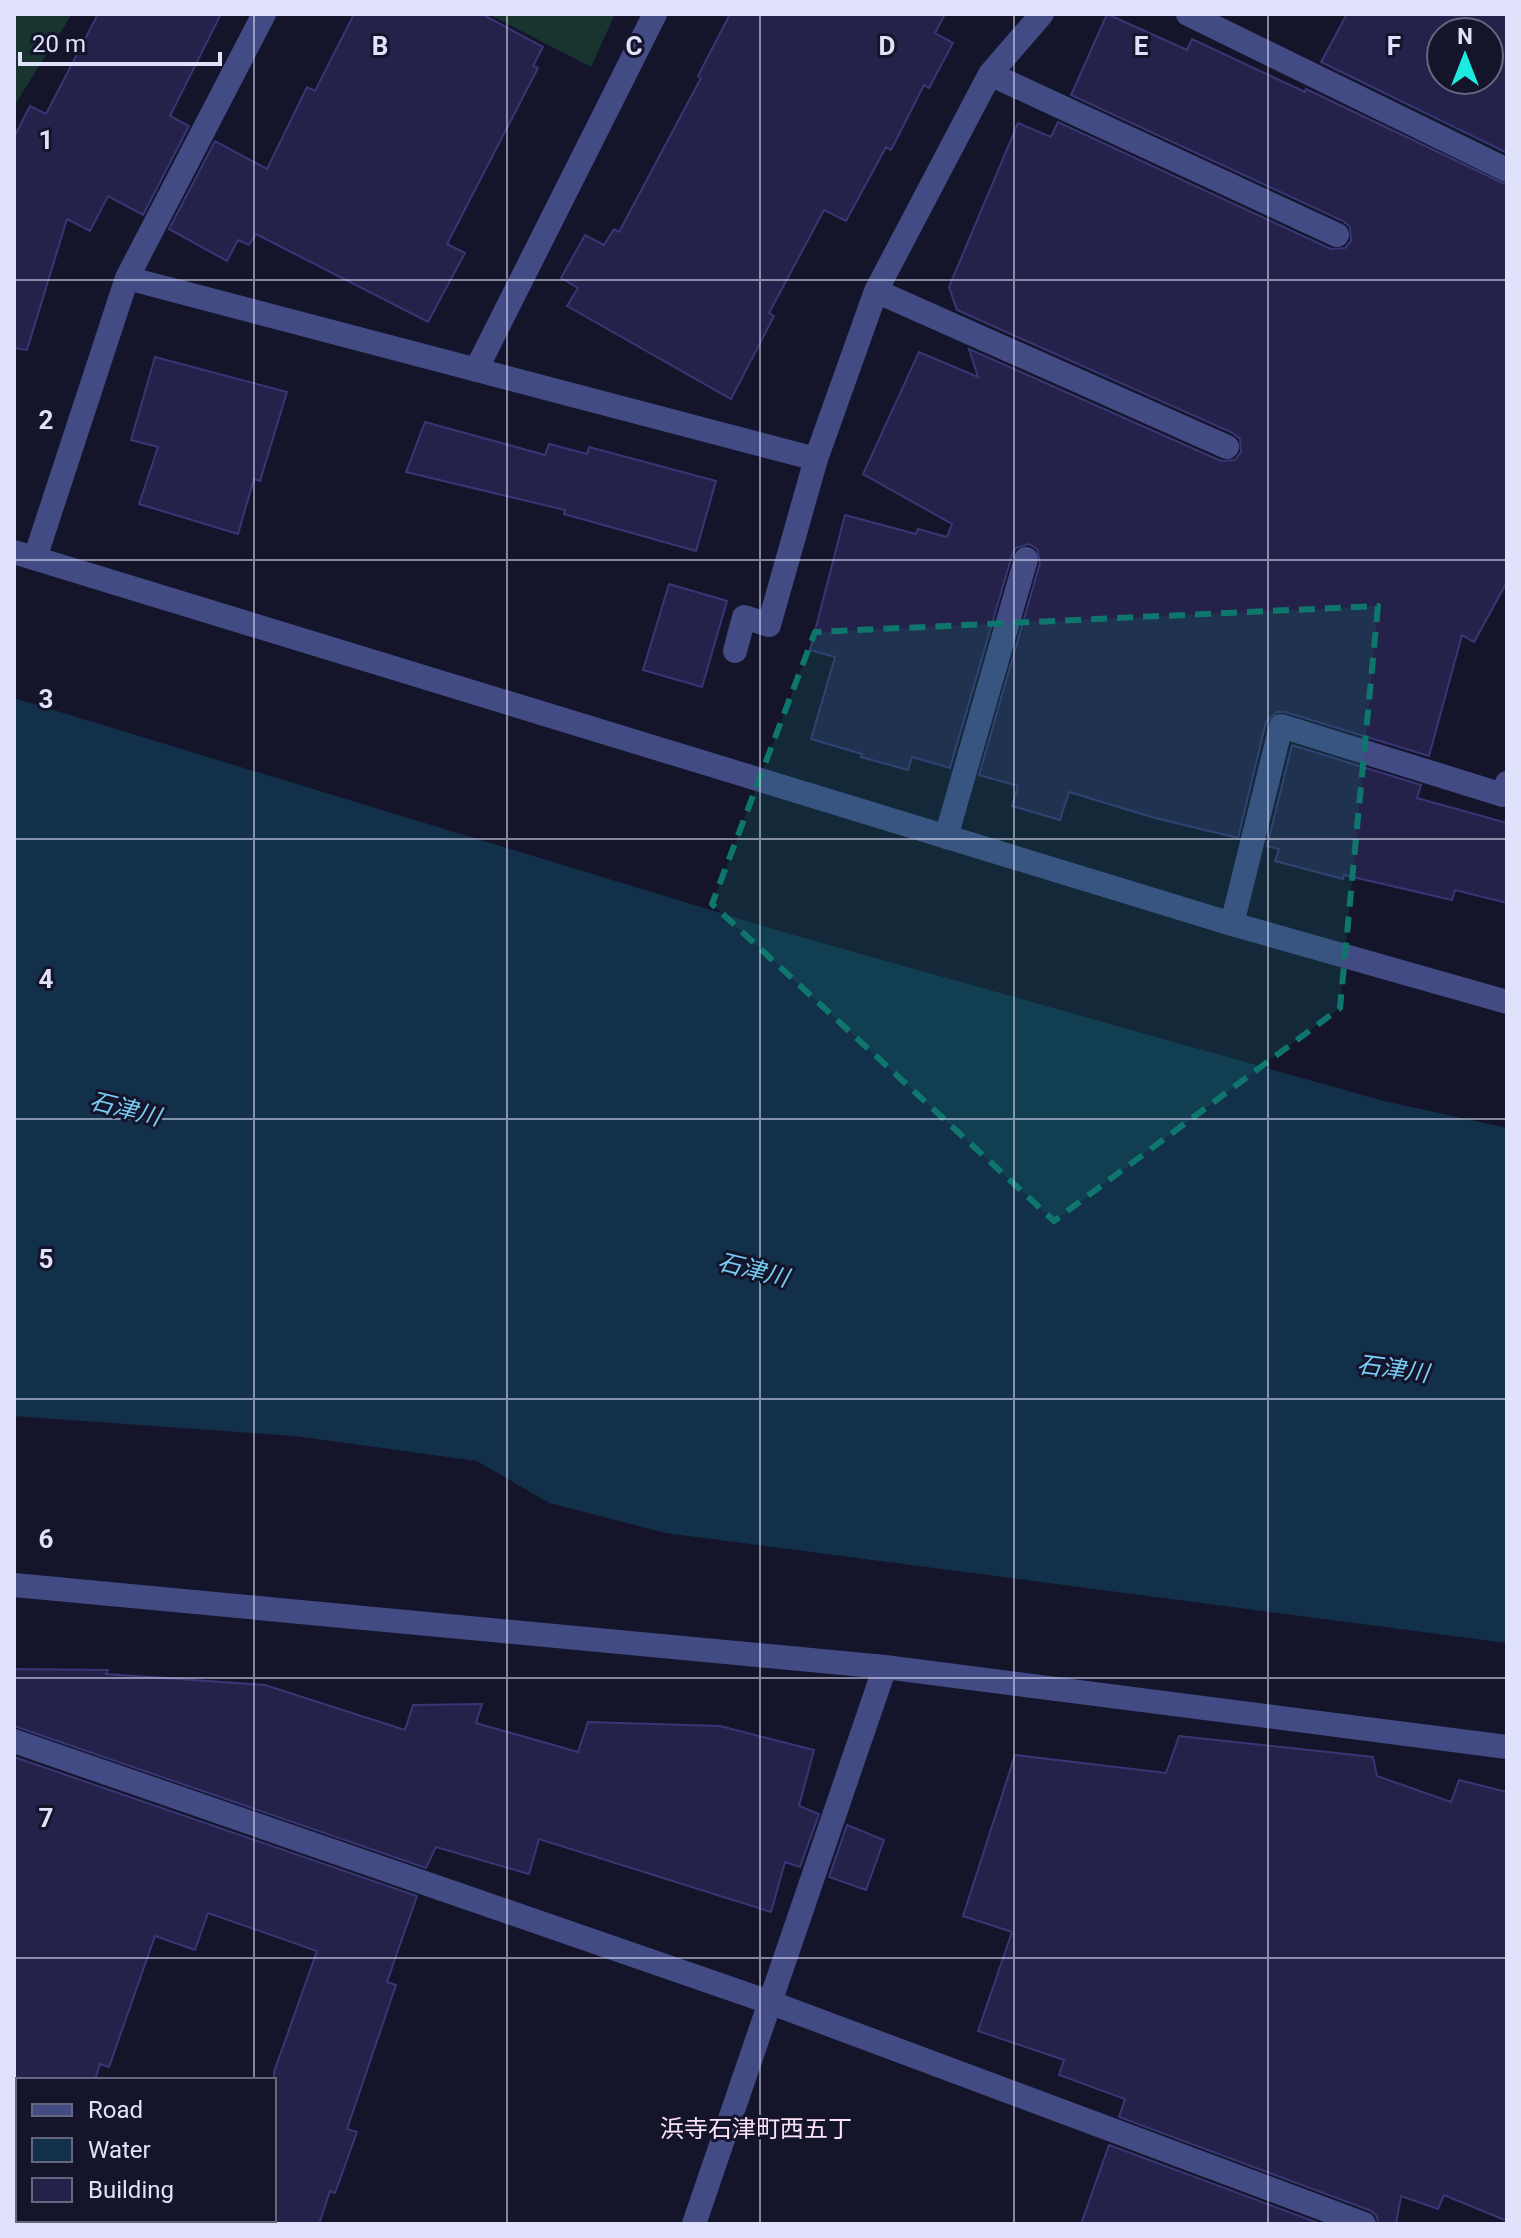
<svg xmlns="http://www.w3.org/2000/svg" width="1521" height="2238" viewBox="0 0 1521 2238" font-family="Roboto,'Noto Sans JP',sans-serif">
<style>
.green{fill:#17342f}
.water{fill:#13304a}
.building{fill:#24224a;stroke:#383674;stroke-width:2;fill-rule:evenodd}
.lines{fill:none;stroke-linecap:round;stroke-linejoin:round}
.minor{stroke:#434b85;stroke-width:24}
.marked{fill:#0f766e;fill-opacity:0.2;stroke:#0f766e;stroke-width:6;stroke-dasharray:16 10;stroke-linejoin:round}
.grid{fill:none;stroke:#e0e2fc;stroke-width:2;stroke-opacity:0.55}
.labels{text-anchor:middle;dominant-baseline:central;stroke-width:6;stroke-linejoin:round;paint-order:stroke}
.water-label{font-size:24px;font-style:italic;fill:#78cdf3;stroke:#14142b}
.neighbourhood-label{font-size:24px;fill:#fce2f7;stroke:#14142b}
.grid-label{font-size:26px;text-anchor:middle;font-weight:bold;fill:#e0e2fc;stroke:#14142b;stroke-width:6;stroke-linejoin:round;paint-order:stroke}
</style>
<rect width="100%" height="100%" fill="#14142b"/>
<path class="green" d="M14 14H72L14 106Z
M488 14H615L591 67Z"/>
<path class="water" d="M14 698 783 932 1384 1101 1507 1128V1643L666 1533 549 1503 477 1461 295 1436 14 1416Z"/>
<path class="building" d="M98 14H221L170 116 189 126 143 215 108 196 90 231 67 219 27 350 14 348V137L30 106 46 114Z
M354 14H482L543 47 533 66 538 68 447 244 465 253 428 322 256 234 249 245 238 240 227 261 169 229 215 141 267 169 307 87 315 91Z
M730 14H945L935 33 953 43 929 88 924 85 891 150 886 147 846 221 824 210 769 313 774 316 731 399 567 306 578 288 561 278 585 235 604 245 614 229 619 232 701 78 698 76Z
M1107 14 1187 50 1192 39 1305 92 1306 89 1507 185V582L1474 642 1462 635 1429 756 1285 712H1277L1266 722 1238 838 1155 818 1069 792 1060 820 1012 806 1018 786 979 775 1040 563 1037 549 1029 544 1016 548 1012 555 950 768 912 757 908 770 861 757 862 754 811 739 835 657 810 650 845 515 916 534 918 529 947 537 952 524 863 474 919 352 978 377 969 349 1221 461 1235 460 1241 452 1240 439 1233 433 957 310 949 287 1018 123 1051 137 1058 122 1331 249 1345 248 1351 241 1350 227 1343 221 1071 95Z
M1347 14H1507V153L1321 62ZM1441 32H1489V80H1441Z
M155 357 287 392 260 481 254 479 238 534 139 504 158 447 131 440Z
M425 422 545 455 549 444 587 454 589 447 716 481 696 551 564 514 565 510 406 472Z
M669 584 727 601 702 687 643 670Z
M1292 745 1421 785 1417 798 1507 823V903L1455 890 1452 900 1344 875 1343 879 1275 861 1279 849 1267 846Z
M14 1669 108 1670 106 1674 265 1685 405 1730 413 1705 482 1704 476 1723 578 1752 588 1722 720 1726 814 1750 799 1806 819 1814 800 1867 785 1862 771 1912 539 1839 529 1874 436 1847 426 1868 14 1726Z
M1179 1736 1373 1757 1377 1776 1451 1802 1459 1780 1507 1792V2221L1444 2195 1438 2209 1401 2196 1396 2224H1379L1376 2215 1369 2210 1119 2117 1125 2099 1059 2075 1064 2060 978 2031 1012 1932 963 1916 1015 1755 1166 1773Z
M14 1757 417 1896 387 1982 396 1985 347 2129 357 2132 335 2193 330 2191 319 2224H274V2072L317 1951 208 1913 195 1950 155 1936 109 2067 100 2064 95 2080H14Z
M847 1825 884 1840 866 1890 829 1877Z
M1109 2145 1321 2224H1081Z"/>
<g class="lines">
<path class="minor" d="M1188 14 1507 170
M990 74 1337 235
M127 278 816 459
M876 291 1227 447
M476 370 655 14
M14 552 1232 924 1507 1002
M35 558 127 278 264 14
M735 651 744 617 769 625 816 459 876 291 990 74 1042 14
M946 837 1026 559
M1232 924 1281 726 1503 795 1507 783
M14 1585 885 1667 1507 1747
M14 1741 769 2002 1364 2224
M694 2224 885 1667"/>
</g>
<path class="marked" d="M1378 606 1340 1008 1054 1221 712 904 815 632Z"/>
<path class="grid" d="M254 14V2080M507 14V2224M760 14V2224M1014 14V2224M1268 14V2224M14 280H1507M14 560H1507M14 839H1507M14 1119H1507M14 1399H1507M14 1678H1507M14 1958H1507M254 2220V2224"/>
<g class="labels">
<g class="water-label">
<text transform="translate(125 1109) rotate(14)">石津川</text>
<text transform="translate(753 1270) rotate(14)">石津川</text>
<text transform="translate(1393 1369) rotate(8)">石津川</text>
</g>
<g class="neighbourhood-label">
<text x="756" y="2129">浜寺石津町西五丁</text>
</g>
</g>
<g class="grid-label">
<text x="380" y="55">B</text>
<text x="634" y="55">C</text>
<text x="887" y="55">D</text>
<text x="1141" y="55">E</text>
<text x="1394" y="55">F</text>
<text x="46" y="149">1</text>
<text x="46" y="429">2</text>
<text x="46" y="708">3</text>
<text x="46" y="988">4</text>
<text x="46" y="1268">5</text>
<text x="46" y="1548">6</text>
<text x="46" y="1827">7</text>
</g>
<rect width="1521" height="2238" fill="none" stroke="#e0e2fc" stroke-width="32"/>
<rect x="16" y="2078" width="260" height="144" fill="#14142b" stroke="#66667f" stroke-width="2"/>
<rect x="32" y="2104" width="40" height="12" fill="#434b85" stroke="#66667f" stroke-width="2"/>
<text x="88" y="2118" font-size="24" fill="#e0e2fc">Road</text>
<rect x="32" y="2138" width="40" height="24" fill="#13304a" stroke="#66667f" stroke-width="2"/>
<text x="88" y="2158" font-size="24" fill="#e0e2fc">Water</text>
<rect x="32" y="2178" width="40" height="24" fill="#24224a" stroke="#66667f" stroke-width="2"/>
<text x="88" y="2198" font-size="24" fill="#e0e2fc">Building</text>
<g transform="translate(1465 56)"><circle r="38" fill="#14142b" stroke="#66667f" stroke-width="2"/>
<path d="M0-6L14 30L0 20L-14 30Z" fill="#1eebe0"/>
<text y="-12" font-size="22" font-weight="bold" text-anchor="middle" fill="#e0e2fc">N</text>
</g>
<path d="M20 52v12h200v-12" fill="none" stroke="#e0e2fc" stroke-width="4"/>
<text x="32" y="52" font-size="24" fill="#e0e2fc" stroke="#14142b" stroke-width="6" paint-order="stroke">20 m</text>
</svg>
